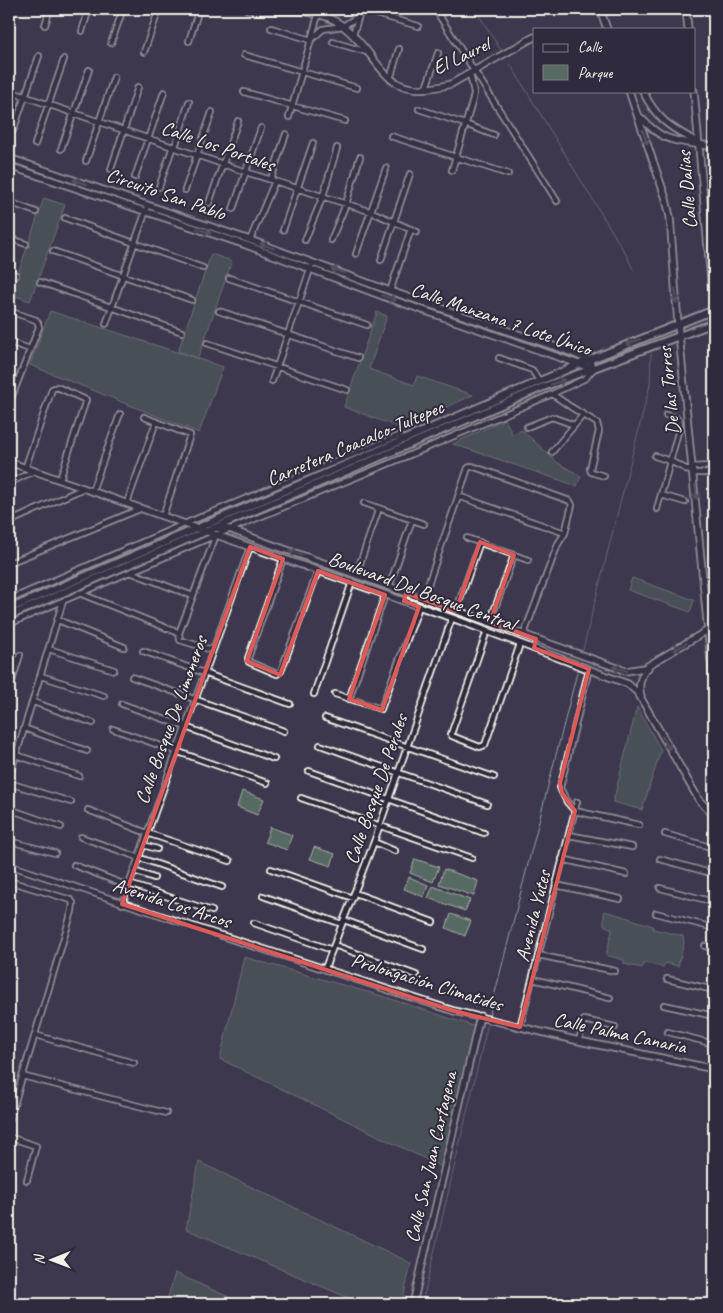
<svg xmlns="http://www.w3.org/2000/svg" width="723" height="1313" viewBox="0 0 723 1313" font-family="Caveat,sans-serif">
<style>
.green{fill:#576a64;stroke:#a6aea6}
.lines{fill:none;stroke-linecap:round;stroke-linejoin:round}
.stream{stroke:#919fa4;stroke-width:1}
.street-casing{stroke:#f4f1e8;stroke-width:8}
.secondary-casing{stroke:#f4f1e8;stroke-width:9}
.primary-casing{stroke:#f4f1e8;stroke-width:10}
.street{stroke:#2f2a3d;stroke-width:4.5}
.secondary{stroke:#2f2a3d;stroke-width:5.5}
.primary{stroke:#2f2a3d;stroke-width:6}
.oneway{stroke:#747079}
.marked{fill:none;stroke:#de5a58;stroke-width:4;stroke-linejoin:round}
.labels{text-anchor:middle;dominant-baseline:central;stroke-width:4;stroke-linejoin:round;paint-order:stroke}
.street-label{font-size:20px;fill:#f4f1e8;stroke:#2f2a3d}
</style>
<rect width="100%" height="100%" fill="#3e384e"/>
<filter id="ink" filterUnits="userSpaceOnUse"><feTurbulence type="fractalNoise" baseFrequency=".02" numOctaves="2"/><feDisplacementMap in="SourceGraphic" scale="10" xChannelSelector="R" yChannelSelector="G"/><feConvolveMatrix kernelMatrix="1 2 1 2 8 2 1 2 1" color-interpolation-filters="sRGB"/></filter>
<g filter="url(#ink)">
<path class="green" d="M44 198 65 205 30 301 11 294Z
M211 254 232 261 198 358 178 351Z
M50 311 223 367 199 433 30 365Z
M377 312 387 316 369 369 414 385 417 376 473 395 401 428 344 407Z
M505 419 512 434 522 430 558 463 581 476 577 486 453 444Z
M632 578 694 600 690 612 628 590Z
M637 707 661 750 642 810 613 802Z
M242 791 264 799 257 815 237 807Z
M270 827 292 835 287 850 265 842Z
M314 847 335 854 331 866 310 859Z
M415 859 439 867 433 882 410 873Z
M444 869 478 881 474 896 439 884Z
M409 877 428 885 424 897 404 889Z
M433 886 470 900 465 911 428 898Z
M604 911C622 915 636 921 653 926V929L683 936 684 943 678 966 665 963 663 967 644 963 642 968 624 964V960L606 955 612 931V929L604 925Z
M451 914 471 921 465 936 446 928Z
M244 957 385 997 476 1027 442 1167 220 1059Z
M199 1162 411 1263 402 1304H363L186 1229Z
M175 1273 244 1304H166Z"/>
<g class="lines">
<path class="stream" d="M475 9 501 50
M510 64 627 256 633 269
M582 653 650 385 651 353
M489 1016 578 669
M422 1304 488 1023"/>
<defs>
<path id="street" d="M359 9 418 26
M435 9 557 201
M9 22 12 9
M45 25 50 9
M271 28 311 40 323 29 343 26 359 16
M82 31 89 9
M353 35 359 15
M189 41 199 9
M333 42 367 52
M111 43 123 9
M144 52 159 9
M244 55 357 88
M390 79 399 49
M426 88 438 53
M9 91 246 172 372 212 417 232
M244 92 345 121
M419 109 465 124 494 135
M289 117 318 15
M13 131 39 56
M391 136 508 174
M35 144 64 59
M175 147 189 102
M61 149 89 70
M86 161 114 77
M111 169 138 87
M452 170 473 99 474 93 470 74
M135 177 164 92
M271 179 286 134
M159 187 173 146
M185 190 212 112
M9 202 36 212
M209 203 238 121
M233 209 261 128
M65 218 203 268
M283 230 313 143
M9 238 26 244
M250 240 275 181
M305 240 323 196 337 148
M331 240 346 204 360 157
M53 251 192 300
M356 254 386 168
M381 260 410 174
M9 272 16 275
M229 278 367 325
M40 282 182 332
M390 291 411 229
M9 311 36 320 38 323 39 327 9 404
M219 311 358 358
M106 324 148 205
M9 342 30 349
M207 343 347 390
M499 358 532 370 540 382
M272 381 311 267
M552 394 571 407 597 423 599 431 590 469 591 472 604 476
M144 417 190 435 163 516
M527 427 552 417 574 425
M552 452 583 415
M655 456 670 461 694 473H714
M26 466 52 389 57 387 86 400 60 479
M691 467 714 466
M9 483 34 471
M92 491 120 414
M661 495 685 502
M458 496 565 533
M127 503 156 422
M364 503 424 524
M657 509 680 425C680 417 673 417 666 415
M9 522 84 488
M467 538 528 560
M283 559 248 658 249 662 277 674 281 671 318 571
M9 563 140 509
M130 572 193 596
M356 575 379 508
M389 587 412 520
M79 593 179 633
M423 599 468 468 472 466 570 501 572 505 565 533 558 544 524 634
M9 600 184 524 398 436 404 440
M456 611 480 542
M58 620 124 647
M490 622 514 555
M9 624 216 535 412 454 552 394 586 378 593 369
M487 631 451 734 452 736 480 747 485 745 520 644
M179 633 216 535
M179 633 180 640 212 650
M49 649 114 670
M143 651 290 704
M589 669 560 788 567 802 575 811 639 825
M41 676 104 696
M132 677 284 731
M9 691 20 655
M314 694 352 582
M335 694 381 709 419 607
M349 699 385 595
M33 702 93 723
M122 704 274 759
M325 718 494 777
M24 728 87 751
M113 729 267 783
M320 745 487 804
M16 755 79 776
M309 771 484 833
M9 778 63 601
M9 783 71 802
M301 798 472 858
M9 809 61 827
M88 810 147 833 230 861
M665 834 714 848
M569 835 632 847
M81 837 222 887
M9 841 55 853
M374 842 395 851
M143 845 157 849
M562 859 626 874
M660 859 714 874
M9 865 223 936
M74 865 128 886
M271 869 353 898
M134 871 154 878
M9 881 71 900 73 903 72 911 9 1121
M129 884 212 911
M556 885 620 899
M660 888 714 902
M355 893 433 922
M263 896 342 924
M122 904 250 547
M656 913 714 928
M344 920 423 949
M254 923 332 950
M334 945 416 975
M705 946 714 948
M538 955 615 971
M325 968 374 842 452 618
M533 979 610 998
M667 979 714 990
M664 1005 714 1016
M520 1027 577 802
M668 1032 714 1044
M35 1035 134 1063
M579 1041 584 1020 615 1027
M22 1076 166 1113
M9 1137 36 1146 27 1180"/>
<path id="secondary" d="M247 9 254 11C283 11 319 7 343 26 386 60 380 103 451 84L534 37
M600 9 607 29
M686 9 688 29
M629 91 666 199 670 217 678 324 714 693
M643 91C656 119 670 127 695 141
M694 91 714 315
M638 115C646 123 653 131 663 136 678 144 698 143 714 147
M9 158 250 240 390 291 565 350 589 360 593 369
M9 166 246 245 388 298 593 369
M9 462 452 618 628 684 638 693 699 800 714 816
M213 528 229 529 270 544 626 671 644 668 708 630 714 629
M641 696C638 686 640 675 648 668
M223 936 454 1011 579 1041 714 1069
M413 1304 480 1016"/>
<path id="primary" d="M9 609 589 360 714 310
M9 616 543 387 714 323"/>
</defs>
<use href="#street" class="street-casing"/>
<use href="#secondary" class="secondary-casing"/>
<use href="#primary" class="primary-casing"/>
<use href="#street" class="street"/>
<use href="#secondary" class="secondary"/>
<use href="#primary" class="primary"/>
</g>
<defs><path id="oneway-shaft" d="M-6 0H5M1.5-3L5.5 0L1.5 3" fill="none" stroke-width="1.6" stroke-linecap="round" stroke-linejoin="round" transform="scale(1.25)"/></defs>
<g class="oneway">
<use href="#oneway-shaft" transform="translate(645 137) rotate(71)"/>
<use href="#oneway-shaft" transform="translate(80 182) rotate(-161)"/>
<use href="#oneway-shaft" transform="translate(204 231) rotate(19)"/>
<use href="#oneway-shaft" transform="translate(267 246) rotate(-160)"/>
<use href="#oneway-shaft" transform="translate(338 271) rotate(-159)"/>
<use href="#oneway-shaft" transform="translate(676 296) rotate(85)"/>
<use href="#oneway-shaft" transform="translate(389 298) rotate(20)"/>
<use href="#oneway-shaft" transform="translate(633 342) rotate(158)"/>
<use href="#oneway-shaft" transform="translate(558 382) rotate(-20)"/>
<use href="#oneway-shaft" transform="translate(696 492) rotate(85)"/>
<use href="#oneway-shaft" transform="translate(296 553) rotate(-160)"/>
<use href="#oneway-shaft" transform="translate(680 647) rotate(149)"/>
<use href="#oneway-shaft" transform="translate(620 669) rotate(-165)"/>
<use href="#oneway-shaft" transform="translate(666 743) rotate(61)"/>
</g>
</g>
<path d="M0 0H723V1313H0ZM480 542 514 555 490 622 536 639 534 648 589 669 560 783 562 793 575 811 520 1027 454 1011 122 904 250 547 283 559 247 661 280 675 318 571 385 595 349 699 382 710 419 607 404 601 406 593 456 611Z" fill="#3e384e" fill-opacity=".55" fill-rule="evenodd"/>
<path class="marked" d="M480 542 514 555 490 622 536 639 534 648 589 669 560 783 562 793 575 811 520 1027 454 1011 122 904 250 547 283 559 247 661 280 675 318 571 385 595 349 699 382 710 419 607 404 601 406 593 456 611Z"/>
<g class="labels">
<g class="street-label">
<text transform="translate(461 56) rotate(-26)">El Laurel</text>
<text transform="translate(218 146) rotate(19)">Calle Los Portales</text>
<text transform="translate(687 190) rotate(-95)">Calle Dalias</text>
<text transform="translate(166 194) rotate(19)">Circuito San Pablo</text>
<text transform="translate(501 319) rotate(19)">Calle Manzana 7 Lote Único</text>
<text transform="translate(669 391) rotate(-96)">De las Torres</text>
<text transform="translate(355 443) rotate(-23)">Carretera Coacalco-Tultepec</text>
<text transform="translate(422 591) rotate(20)">Boulevard Del Bosque Central</text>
<text transform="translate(171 720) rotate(-70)">Calle Bosque De Limoneros</text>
<text transform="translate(376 789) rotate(-71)">Calle Bosque De Perales</text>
<text transform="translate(172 903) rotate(18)">Avenida Los Arcos</text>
<text transform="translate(533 916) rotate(-76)">Avenida Yutes</text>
<text transform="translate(427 982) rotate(17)">Prolongación Climatides</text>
<text transform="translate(620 1033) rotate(12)">Calle Palma Canaria</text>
<text transform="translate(431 1157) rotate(-77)">Calle San Juan Cartagena</text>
</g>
</g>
<rect width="723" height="1313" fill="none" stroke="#2f2a3d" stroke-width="30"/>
<rect x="15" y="15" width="693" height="1283" fill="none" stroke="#f4f1e8" stroke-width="2" filter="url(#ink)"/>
<rect x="533" y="28" width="162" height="65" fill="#2f2a3d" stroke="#7e7a81"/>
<rect x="543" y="44" width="25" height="8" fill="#2f2a3d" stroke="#7e7a81"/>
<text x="578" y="52" font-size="15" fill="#f4f1e8">Calle</text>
<rect x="543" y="65" width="25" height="15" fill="#576a64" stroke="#7e7a81"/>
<text x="578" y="78" font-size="15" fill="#f4f1e8">Parque</text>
<g transform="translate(52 1260) rotate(269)" stroke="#2f2a3d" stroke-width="4" paint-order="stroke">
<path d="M0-4L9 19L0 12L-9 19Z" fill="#f4f1e8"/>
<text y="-8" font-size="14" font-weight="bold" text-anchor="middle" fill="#f4f1e8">N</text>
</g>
</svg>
